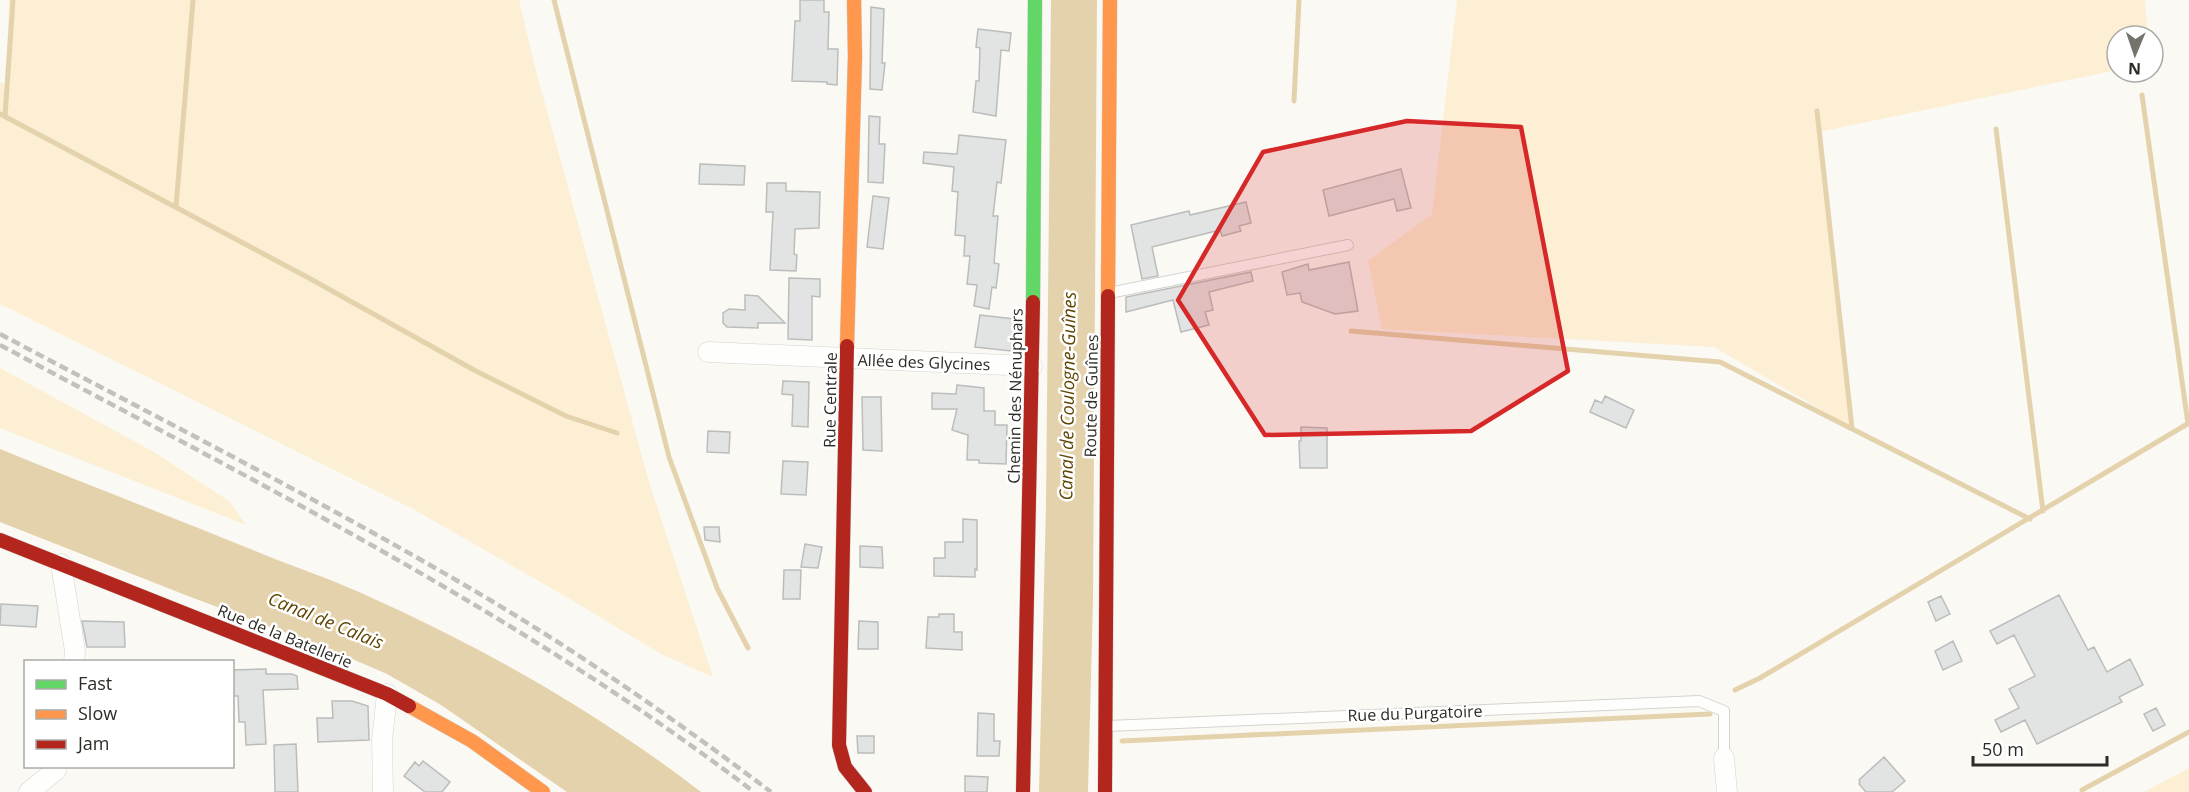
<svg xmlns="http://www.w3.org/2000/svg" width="2189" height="792" viewBox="0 0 2189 792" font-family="'Open Sans',sans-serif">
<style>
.green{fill:#fcefd4}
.water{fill:#e4d2ac}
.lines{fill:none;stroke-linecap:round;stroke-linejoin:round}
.stream{stroke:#e4d2ac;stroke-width:5}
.building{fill:#e1e4e3;stroke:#bbbdbc;stroke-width:1.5}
.lane-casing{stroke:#d5d3ce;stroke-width:12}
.street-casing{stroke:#d5d3ce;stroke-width:21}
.fast-casing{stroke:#d5d3ce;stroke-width:15}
.slow-casing{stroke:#d5d3ce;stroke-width:15}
.jam-casing{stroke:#d5d3ce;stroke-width:15}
.lane{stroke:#fefefd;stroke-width:10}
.street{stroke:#fefefd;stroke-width:20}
.fast{stroke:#63d668;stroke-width:14}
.slow{stroke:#ff974d;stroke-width:14}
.jam{stroke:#b3261e;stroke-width:14}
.rail{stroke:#c2c1bf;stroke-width:4.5;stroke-dasharray:9 4.5;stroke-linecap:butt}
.marked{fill:#d62828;fill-opacity:0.2;stroke:#d62828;stroke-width:4.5;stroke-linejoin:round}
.labels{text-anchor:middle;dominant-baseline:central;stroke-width:5;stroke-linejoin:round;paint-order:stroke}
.street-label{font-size:16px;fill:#2d2b25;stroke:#fff}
.water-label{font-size:18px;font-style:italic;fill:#5e4501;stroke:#fff}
</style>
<rect width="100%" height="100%" fill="#fbf9f4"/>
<path class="green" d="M9 0H519L535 67 649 482 713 677 661 654 570 599 413 509 0 304V82L6 85Z
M1457 0H2145L2148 36H2117V70L1819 132 1852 428 1714 347 1382 329 1368 261 1432 214Z
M0 368 154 452 229 501 246 525 0 428Z
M2189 768V792H2144Z"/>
<path class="water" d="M1051 0H1097L1093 599 1088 792H1039L1046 504Z
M0 449C88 485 177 519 265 555 300 569 336 581 370 597 486 649 600 714 701 792H567L441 705 387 674 329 649 188 596 0 522Z"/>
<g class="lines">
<path class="stream" d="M554 0 669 457 717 588 748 648
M2142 95 2188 424
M1294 101 1299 0
M1817 111 1852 428
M0 114 307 277 474 370 566 416 617 433
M5 116 13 0
M1996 129 2043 511
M176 207 193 0
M1351 331 1720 362 2030 519
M1735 690 1760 678 2189 423
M1122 741 1710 714
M2082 790 2189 732"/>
</g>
<path class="building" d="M800 0H824V12H829L828 49H838L837 85 827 84V82L792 81 795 21H800Z
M871 7 884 9 882 63H885L882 90 870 89Z
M978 29 1011 33 1009 51 1001 50 996 116 973 112 976 81H979L980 48 976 47Z
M869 116 880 117 879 144H885L883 183 868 182Z
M959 135 1006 140 1001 183 997 182 993 216H998L994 263 999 264 996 288 992 287 989 309 974 306 977 285 967 284 970 256H964L965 236 955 235 958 192 952 191 954 167 923 163 924 152 957 154Z
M700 164 745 166 744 185 699 184Z
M1401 169 1411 208 1397 211 1394 199 1329 216 1323 190Z
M767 183H786V191L820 192 819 228 795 229 794 254 797 255 796 271 770 270 773 212H766Z
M873 196 889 198 883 249 867 247Z
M1246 202 1251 223 1239 226 1241 231 1222 236 1220 230 1152 247 1158 276 1142 279 1131 225 1189 211 1190 215Z
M1349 262 1358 311 1335 314 1302 302 1300 293 1287 295 1282 272 1308 264 1309 270Z
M1251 272 1253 281 1209 292 1213 310 1205 312 1209 325 1181 332 1173 300 1126 312V297Z
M789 278 820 279V297L812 296V340L788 339Z
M745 295 758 296 785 323H758V328L727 327 723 323V313L729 309 745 310Z
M980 315 1014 319 1011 351 975 347Z
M783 381 809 382 808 427 792 426 793 395 782 394Z
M957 385 984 388V411H995V425H1007L1006 464 979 463V460H967L968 435 952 430 957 409H932V393L956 394Z
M1605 396 1634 410 1626 428 1590 412 1595 400 1602 403Z
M862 397H881L882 451 863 450Z
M1301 427 1327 428V468H1300L1299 441H1301Z
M708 431 730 432 729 453 707 452Z
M783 461 808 462 806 495 781 494Z
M963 519 977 520V570L975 569V577L934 576V558H945V542H963Z
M704 527H719L720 542 705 540Z
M805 544 822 547 818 568 801 567Z
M860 546 882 547 883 568 860 567Z
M784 570H801L800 599H783Z
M2059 595 2088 650 2094 647 2107 672 2130 659 2143 685 2119 697 2122 702 2037 744 2025 720 2001 732 1995 720 2019 708 2009 689 2035 676 2014 635 1997 644 1990 631Z
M1941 596 1950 614 1936 621 1928 602Z
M1 604 38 606 36 627 0 625Z
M939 614H954V632H962V650L926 648 928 617H939Z
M82 621 124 622 125 647H87Z
M859 621 878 622V649H858Z
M1953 641 1962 661 1943 670 1935 651Z
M266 669V674H292L297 676 298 689 263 690 266 744 246 745 245 722H239L238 696H232V670Z
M332 701H352L368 706 369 740 318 742 317 718H333Z
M2156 708 2165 725 2153 731 2144 714Z
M978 713 994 714V741H1000L999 756H977Z
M857 736H874V753H858Z
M296 744 298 792H275L274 745Z
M1884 757 1905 781 1892 792H1866L1859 784 1860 782 1859 780Z
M423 761 450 782 442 792H425L404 776 415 762 419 766Z
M965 776 988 777 987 792H965Z"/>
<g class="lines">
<defs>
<path id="lane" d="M1109 293 1348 245
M1108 726 1699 701 1724 711V758"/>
<path id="street" d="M708 352 1032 366
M61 564 75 651 74 662
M1724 758 1727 792
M29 792 56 770V766
M383 792 382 740 387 694"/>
<path id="fast" d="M1033 302 1035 0"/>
<path id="slow" d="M1108 296 1110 0
M847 346 855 56 854 0
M409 706 472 741 543 792"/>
<path id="jam" d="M847 346 839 745 845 767 865 792
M0 540 387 694 409 706
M1023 792 1033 302
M1105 792 1108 296"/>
</defs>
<use href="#lane" class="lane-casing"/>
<use href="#street" class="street-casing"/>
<use href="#fast" class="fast-casing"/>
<use href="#slow" class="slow-casing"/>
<use href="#jam" class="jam-casing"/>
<use href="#lane" class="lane"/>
<use href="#street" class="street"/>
<use href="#fast" class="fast"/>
<use href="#slow" class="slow"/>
<use href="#jam" class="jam"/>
<path class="rail" d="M0 334C164 421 330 505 490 600 587 658 681 724 771 792
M0 345C258 483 521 614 754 792"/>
</g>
<path class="marked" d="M1407 121 1521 127 1568 371 1471 431 1265 435 1178 300 1263 152Z"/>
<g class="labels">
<g class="street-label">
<text transform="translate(924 362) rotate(2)">Allée des Glycines</text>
<text transform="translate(1015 396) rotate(-89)">Chemin des Nénuphars</text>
<text transform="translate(1091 396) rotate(-89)">Route de Guînes</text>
<text transform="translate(830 400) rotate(-89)">Rue Centrale</text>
<text transform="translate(285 636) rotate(22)">Rue de la Batellerie</text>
<text transform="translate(1415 713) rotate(-2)">Rue du Purgatoire</text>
</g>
<g class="water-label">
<text transform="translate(1067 396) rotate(-89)">Canal de Coulogne-Guînes</text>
<text transform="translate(326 620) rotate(22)">Canal de Calais</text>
</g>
</g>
<rect x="24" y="660" width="210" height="108" fill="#ffffff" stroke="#abaaa8" stroke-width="1.5"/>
<rect x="36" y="680" width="30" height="9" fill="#63d668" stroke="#abaaa8" stroke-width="1.5"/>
<text x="78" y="690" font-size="18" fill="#2d2b25">Fast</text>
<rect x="36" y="710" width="30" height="9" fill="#ff974d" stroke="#abaaa8" stroke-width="1.5"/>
<text x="78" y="720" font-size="18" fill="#2d2b25">Slow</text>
<rect x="36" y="740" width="30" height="9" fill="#b3261e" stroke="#abaaa8" stroke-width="1.5"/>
<text x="78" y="750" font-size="18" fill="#2d2b25">Jam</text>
<g transform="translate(2135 54) rotate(182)"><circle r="28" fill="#ffffff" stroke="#abaaa8" stroke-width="1.5"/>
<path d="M0-4.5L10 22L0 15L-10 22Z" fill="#75736d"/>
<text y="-9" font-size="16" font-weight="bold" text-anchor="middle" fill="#2d2b25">N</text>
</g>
<path d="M1973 756v9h134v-9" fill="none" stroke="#2d2b25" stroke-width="3"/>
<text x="1982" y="756" font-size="18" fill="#2d2b25" stroke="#ffffff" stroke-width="4.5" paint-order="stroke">50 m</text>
</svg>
